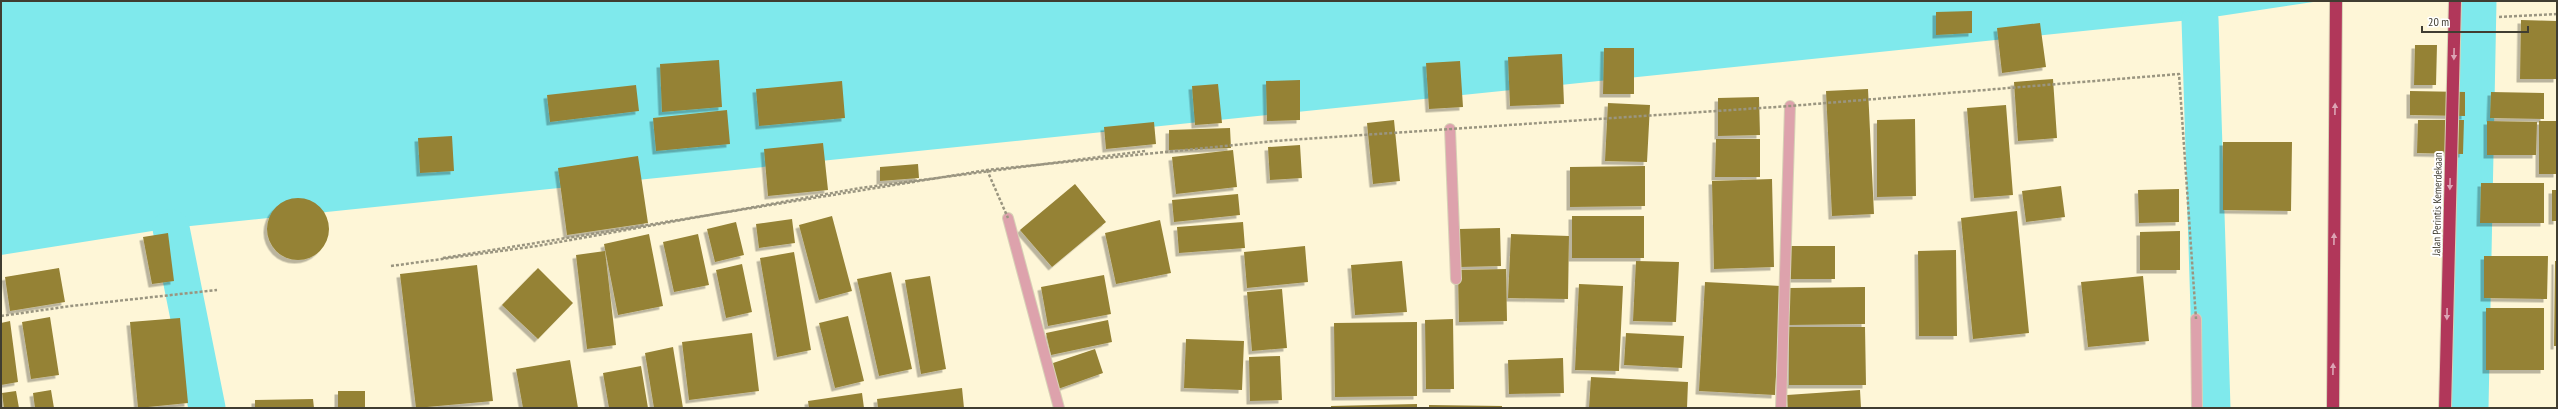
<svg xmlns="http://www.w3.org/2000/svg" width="2558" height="409" viewBox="0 0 2558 409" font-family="'PT Sans Narrow',sans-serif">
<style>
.water{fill:#7fe9ec}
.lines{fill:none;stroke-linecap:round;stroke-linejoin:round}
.canal{stroke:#7fe9ec;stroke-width:37}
.building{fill:#958236;filter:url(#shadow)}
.street-casing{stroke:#d8d1b6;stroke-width:12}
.highway-casing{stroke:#d8d1b6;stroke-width:14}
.path{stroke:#9a9580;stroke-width:2.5;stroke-dasharray:3 2;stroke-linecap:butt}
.street{stroke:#dda2ac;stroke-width:10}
.highway{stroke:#b1375a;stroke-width:12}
.path-bridge{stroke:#9a9580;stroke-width:2.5;stroke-dasharray:3 2;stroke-linecap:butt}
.oneway{fill:#dca5b5}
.labels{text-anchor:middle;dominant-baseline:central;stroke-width:4;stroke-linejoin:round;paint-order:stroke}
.street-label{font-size:11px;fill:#403d31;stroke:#fff}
</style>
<defs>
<filter id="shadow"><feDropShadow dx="-3.5" dy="3.5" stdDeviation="0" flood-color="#0004"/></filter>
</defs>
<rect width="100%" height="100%" fill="#fef6d7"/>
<path class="water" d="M1 1H2320L2200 19 171 228 1 255Z"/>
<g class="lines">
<path class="canal" d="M2200 19 2212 408
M171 228 207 408
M2470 408 2478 1"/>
</g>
<path class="building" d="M1972 11V33L1936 35V12Z
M2521 20 2557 21V79H2520Z
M2040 23 2046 67 2002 73 1997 28Z
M2415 45H2437L2436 85H2414Z
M1604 48H1634V94H1603Z
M1562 54 1564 104 1510 106 1508 57Z
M719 60 722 107 662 112 660 64Z
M1460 61 1463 107 1429 109 1426 63Z
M2053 79 2057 138 2018 141 2014 82Z
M1300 80V120L1267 121 1266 81Z
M842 81 845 118 759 126 756 89Z
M1218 84 1222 123 1195 125 1192 86Z
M636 85 639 111 550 122 547 95Z
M1868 89 1874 214 1832 216 1826 91Z
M2410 91 2465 92V116L2410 115Z
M2491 92 2544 93V119L2490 118Z
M1759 97 1760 135 1718 136V98Z
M1608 103 1650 105 1647 162 1605 161Z
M2006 105 2013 195 1974 198 1967 108Z
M727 110 730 144 656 151 653 118Z
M1915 119 1916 196 1877 197V120Z
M1394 120 1400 181 1373 184 1367 123Z
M2418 120H2464L2463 154 2417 153Z
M2487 121 2537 122 2536 155H2487Z
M2539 121H2557V174H2539Z
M1154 122 1156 144 1106 149 1104 127Z
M1230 128 1231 148 1169 150V130Z
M452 136 454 171 420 173 418 138Z
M1716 139H1760V177H1715Z
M2223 142H2292L2291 211 2223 210Z
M823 143 828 190 768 196 764 149Z
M1300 145 1302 178 1270 180 1268 147Z
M1233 150 1237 187 1176 194 1172 157Z
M638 156 648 223 567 235 558 168Z
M918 164 919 178 880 181V167Z
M1645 166V206L1570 207V167Z
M1772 179 1774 267 1714 269 1712 181Z
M2481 183H2544V223H2480Z
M1075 184 1106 222 1052 267 1020 230Z
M2061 186 2065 217 2026 222 2022 191Z
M2179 189V222L2139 223 2138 190Z
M2552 190H2557V221H2552Z
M1238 194 1240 215 1174 222 1172 200Z
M267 229a31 31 0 1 1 62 0a31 31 0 1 1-62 0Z
M2017 211 2029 333 1973 339 1961 218Z
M832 216 852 291 819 300 799 225Z
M1572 216H1644V258H1572Z
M792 219 795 243 759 248 756 224Z
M1160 220 1171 273 1116 284 1105 233Z
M736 222 744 255 715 262 707 229Z
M1243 222 1245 248 1179 253 1177 227Z
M1500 228 1501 266 1460 267 1459 229Z
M2180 231V270H2140V232Z
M168 233 174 281 152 284 143 237Z
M649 234 663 306 618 315 604 244Z
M698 234 709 285 674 292 663 242Z
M1511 234 1569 236 1568 299 1508 298Z
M1305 246 1308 282 1247 288 1244 252Z
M1789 246H1835V279H1789Z
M1956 250 1957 336H1919L1918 251Z
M605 251 616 345 587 349 576 255Z
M794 252 811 350 777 357 760 258Z
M2484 256H2548L2547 299 2484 298Z
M1402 261 1407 312 1355 315 1351 265Z
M1636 261 1679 262 1676 322 1633 321Z
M2555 261H2557V346H2554Z
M742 264 752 312 726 318 716 270Z
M477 265 493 401 416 408 400 274Z
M59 268 65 302 10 311 5 277Z
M538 268 573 303 538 339 502 305Z
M1506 269 1507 321 1459 322 1458 270Z
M891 272 912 369 879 376 857 279Z
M1104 275 1111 314 1048 326 1041 287Z
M930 276 946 369 921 374 905 280Z
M2143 276 2149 341 2088 347 2081 282Z
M1705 282 1781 286 1775 395 1699 391Z
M1579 284 1623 286 1619 371 1575 370Z
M1865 287V324L1789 325V288Z
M1282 289 1287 348 1252 351 1247 292Z
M2486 308H2544V370H2486Z
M848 316 864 381 835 388 819 323Z
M50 317 59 375 31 379 22 322Z
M180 318 188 403 138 408 130 322Z
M1453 319 1454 389H1426L1425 320Z
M1108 320 1112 342 1051 355 1046 333Z
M10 321 18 382 1 385V323Z
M1417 322V396L1335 397 1334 323Z
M1789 327H1865L1866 385H1789Z
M752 333 759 391 689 400 682 342Z
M1626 333 1684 336 1682 368 1624 365Z
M1186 339 1244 341 1242 390 1184 388Z
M673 347 683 408H654L645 353Z
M1095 349 1103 373 1058 389 1050 364Z
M1280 356 1282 400 1250 401 1249 357Z
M1563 358 1564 393 1509 394 1508 360Z
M570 360 578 408H523L516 369Z
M641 366 648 408H609L603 373Z
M1591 377 1688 382 1687 408H1589Z
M962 388 964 408H878L877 399Z
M51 390 54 408H35L33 393Z
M1860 390 1861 408H1788L1787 395Z
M16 391 19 408H4L2 393Z
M338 391H365V408H338Z
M862 393 864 408H809L808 401Z
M313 399 314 408H255V400Z
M1417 404V408H1331V406Z
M1429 405 1502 406V408H1429Z"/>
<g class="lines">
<defs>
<path id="street" d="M1450 129 1456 279
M1008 218 1059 408
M2196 319 2197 408
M1781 408 1790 106"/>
<path id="highway" d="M2333 408 2336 1
M2445 408 2455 1"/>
</defs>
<use href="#street" class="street-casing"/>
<use href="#highway" class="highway-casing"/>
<path class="path" d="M2499 17 2557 14
M391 266 537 246 860 188 1145 151
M1 316 71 306 217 290"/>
<use href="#street" class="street"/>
<use href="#highway" class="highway"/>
<path class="path-bridge" d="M987 170 1008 218
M443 258 987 170 1274 141 1790 106 2179 74 2196 319"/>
</g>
<defs><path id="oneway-solid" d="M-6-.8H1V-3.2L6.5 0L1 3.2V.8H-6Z"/></defs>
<g class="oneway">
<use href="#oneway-solid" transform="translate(2454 54) rotate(91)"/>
<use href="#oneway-solid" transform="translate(2335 109) rotate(-89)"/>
<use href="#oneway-solid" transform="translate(2450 184) rotate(91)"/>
<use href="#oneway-solid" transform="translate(2334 239) rotate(-89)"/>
<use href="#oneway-solid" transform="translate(2447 314) rotate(91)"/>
<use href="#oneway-solid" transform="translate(2333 369) rotate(-89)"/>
</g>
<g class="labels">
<g class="street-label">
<text transform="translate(2437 204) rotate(-89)">Jalan Perintis Kemerdekaan</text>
</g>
</g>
<rect width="2558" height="409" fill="none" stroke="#403d31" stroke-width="4"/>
<path d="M2422 26v6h106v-6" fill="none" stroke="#403d31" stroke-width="2"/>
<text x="2428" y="26" font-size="12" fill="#403d31" stroke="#ffffff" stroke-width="3" paint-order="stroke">20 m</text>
</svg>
